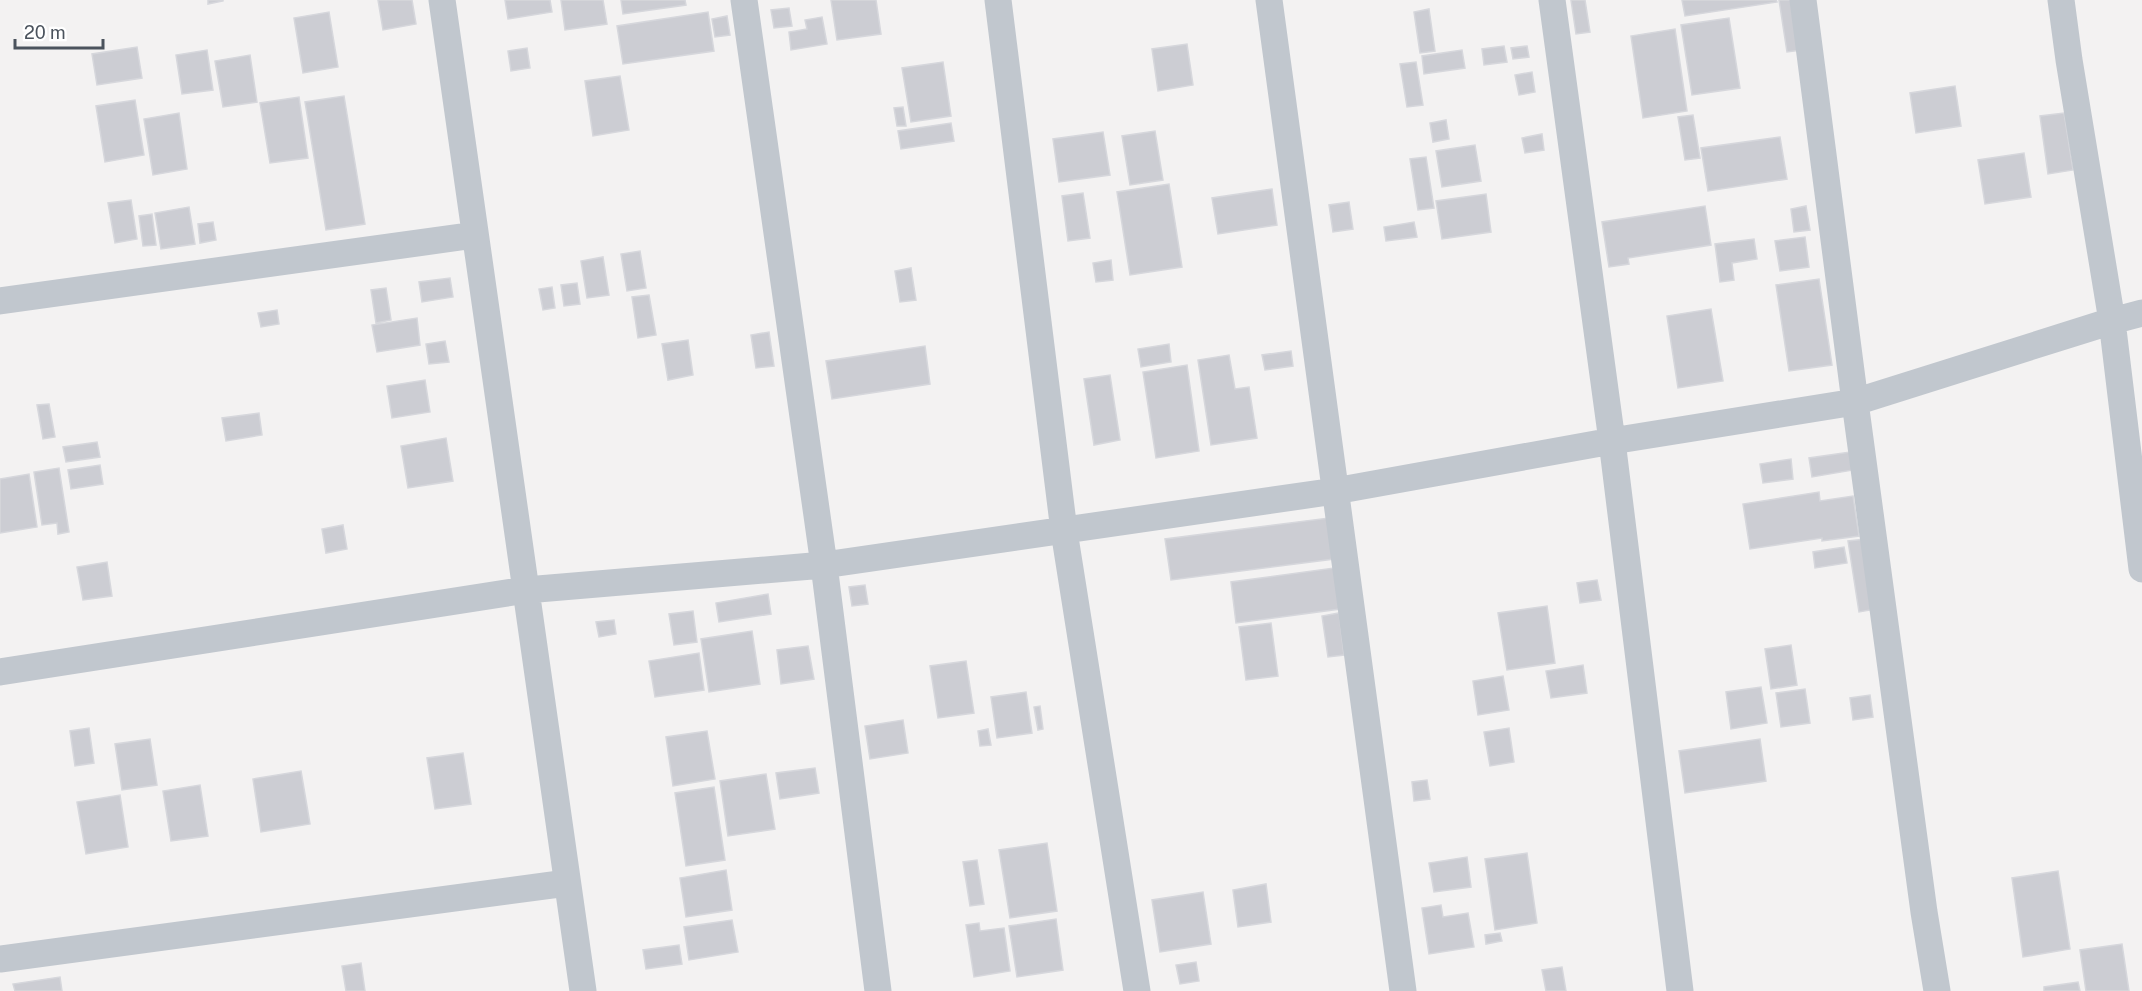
<svg xmlns="http://www.w3.org/2000/svg" width="2142" height="991" viewBox="0 0 2142 991" font-family="'Public Sans',sans-serif">
<style>
.building{fill:#cccdd3;stroke:#d6d7dc;stroke-width:1.5}
.lines{fill:none;stroke-linecap:round;stroke-linejoin:round}
.minor{stroke:#c1c7ce;stroke-width:27}
</style>
<rect width="100%" height="100%" fill="#f3f2f2"/>
<path class="building" d="M208 0H223V1L208 4Z
M378 0H412L416 24 383 30Z
M505 0H550L552 12 508 19Z
M561 0H603L607 24 565 30Z
M621 0H685L686 5 623 14Z
M831 0H876L881 34 837 40Z
M1571 0H1585L1590 32 1576 34Z
M1682 0H1776L1777 2 1685 16Z
M1779 0H1793L1801 50 1787 52Z
M789 8 792 26 774 28 771 10Z
M1429 9 1435 51 1420 53 1414 12Z
M329 12 338 67 303 73 294 18Z
M708 12 714 51 623 64 617 26Z
M727 16 730 35 715 37 712 19Z
M822 17 827 44 791 50 789 32 807 29 805 20Z
M1729 18 1740 88 1692 95 1681 25Z
M1675 29 1687 111 1643 118 1631 36Z
M1187 44 1193 85 1158 91 1152 49Z
M1504 46 1507 62 1484 65 1482 49Z
M1527 46 1529 57 1513 59 1511 48Z
M137 47 142 78 97 85 92 54Z
M527 48 530 68 511 71 508 51Z
M207 50 213 90 182 94 176 55Z
M1462 50 1465 68 1424 74 1422 56Z
M250 55 257 102 223 107 215 61Z
M943 62 951 116 911 122 902 68Z
M1416 62 1423 105 1407 107 1400 64Z
M1532 72 1535 92 1519 95 1515 75Z
M620 76 629 130 593 136 585 81Z
M1955 86 1961 126 1916 133 1910 93Z
M344 96 365 224 326 230 305 102Z
M299 97 308 158 270 163 260 103Z
M135 100 144 155 105 162 96 106Z
M903 107 906 126H897L894 108Z
M179 113 187 169 153 175 144 119Z
M2064 113 2073 170 2048 174 2040 116Z
M1693 115 1700 158 1685 160 1678 117Z
M1446 120 1449 139 1433 142 1430 123Z
M951 123 954 141 901 149 898 131Z
M1155 131 1163 180 1130 185 1122 136Z
M1103 132 1110 175 1059 182 1053 139Z
M1542 134 1544 150 1525 153 1522 138Z
M1780 137 1787 179 1708 191 1701 148Z
M1475 145 1481 181 1442 187 1436 151Z
M2024 153 2031 197 1985 204 1978 160Z
M1426 157 1434 208 1418 210 1410 159Z
M1169 184 1182 267 1130 275 1117 192Z
M1272 189 1277 225 1218 234 1212 198Z
M1083 193 1090 238 1068 241 1062 196Z
M1486 194 1491 232 1442 239 1436 201Z
M131 200 137 239 115 243 108 203Z
M1349 202 1353 229 1333 232 1329 205Z
M1705 206 1711 245 1628 258 1629 264 1609 267 1602 222Z
M1806 206 1810 230 1794 232 1791 209Z
M189 207 195 244 161 249 155 213Z
M152 214 156 245 143 246 139 216Z
M213 222 216 240 200 243 198 224Z
M1414 222 1417 237 1386 241 1384 227Z
M1805 237 1809 267 1780 271 1775 241Z
M1754 239 1757 259 1732 263 1734 280 1720 282 1715 244Z
M640 251 646 288 627 291 621 254Z
M603 257 609 295 587 298 581 261Z
M1111 260 1113 280 1096 282 1093 263Z
M911 268 916 300 900 302 895 271Z
M450 278 453 297 422 302 419 282Z
M1819 279 1832 365 1789 371 1776 285Z
M577 283 580 304 564 306 561 285Z
M552 287 555 308 543 310 539 289Z
M386 288 391 320 376 323 371 290Z
M649 295 656 335 638 338 632 297Z
M1711 309 1723 381 1678 388 1667 316Z
M277 310 279 324 261 327 258 313Z
M417 318 420 345 377 352 372 325Z
M769 332 774 366 756 368 751 335Z
M688 340 693 375 668 380 662 344Z
M445 341 449 362 429 364 426 344Z
M1169 344 1171 362 1141 367 1138 349Z
M925 346 930 384 832 399 826 361Z
M1291 351 1293 366 1265 370 1262 355Z
M1229 355 1235 389 1249 387 1257 438 1211 445 1198 360Z
M1187 365 1199 451 1156 458 1143 372Z
M1110 375 1120 440 1094 445 1084 379Z
M425 380 430 412 392 418 387 386Z
M49 404 55 437 43 439 37 405Z
M259 413 262 435 226 441 222 418Z
M446 438 453 481 408 488 401 446Z
M97 442 100 457 66 462 63 447Z
M1850 452 1853 470 1812 477 1809 458Z
M1791 459 1793 479 1763 483 1760 464Z
M100 465 103 484 71 489 68 470Z
M59 468 69 532 58 534 57 523 42 525 34 472Z
M29 474 37 527 0 533V479Z
M1819 492 1820 501 1853 496 1859 536 1822 541V538L1750 549 1743 504Z
M1329 518 1334 559 1171 580 1165 539Z
M343 525 347 549 326 553 322 529Z
M1866 539 1876 609 1859 612 1848 541Z
M1844 547 1847 563 1815 568 1813 552Z
M107 562 112 596 83 600 77 567Z
M1334 568 1340 609 1236 623 1231 582Z
M1597 580 1601 600 1580 603 1577 583Z
M865 585 868 604 852 606 849 587Z
M768 594 771 614 719 622 716 603Z
M1547 606 1555 663 1507 670 1498 613Z
M693 611 697 642 674 645 669 614Z
M1339 613 1344 655 1328 657 1322 616Z
M614 620 616 634 599 637 596 622Z
M1271 623 1278 676 1246 680 1239 627Z
M752 631 760 684 709 692 701 639Z
M1791 645 1797 685 1771 689 1765 649Z
M808 646 814 679 781 684 777 650Z
M699 653 704 690 655 697 649 661Z
M966 661 974 713 938 718 930 666Z
M1583 665 1587 693 1551 698 1546 671Z
M1503 676 1509 710 1478 715 1473 681Z
M1761 687 1767 723 1731 729 1726 692Z
M1805 689 1810 723 1781 727 1776 693Z
M1026 692 1032 733 997 738 991 697Z
M1870 695 1873 717 1853 720 1850 698Z
M1040 706 1043 729 1038 730 1034 707Z
M903 720 908 753 870 759 865 726Z
M89 728 94 763 75 766 70 731Z
M1509 728 1514 762 1490 766 1484 732Z
M988 729 991 745 980 746 978 731Z
M707 731 715 779 673 786 666 737Z
M150 739 157 785 122 790 115 744Z
M1760 739 1766 781 1685 793 1679 751Z
M463 753 471 804 435 809 427 758Z
M815 768 819 793 780 799 776 773Z
M301 771 310 824 261 832 253 779Z
M766 774 775 829 728 836 720 781Z
M1427 780 1430 799 1414 801 1412 782Z
M200 785 208 836 171 841 163 791Z
M714 787 725 860 686 866 675 793Z
M120 795 128 847 86 854 77 802Z
M1047 843 1057 911 1010 918 999 850Z
M1527 853 1537 923 1495 930 1485 859Z
M1467 857 1471 887 1434 892 1429 863Z
M977 860 984 904 970 906 963 862Z
M726 870 732 910 686 917 680 878Z
M2058 871 2070 949 2023 957 2012 878Z
M1266 884 1271 922 1238 927 1233 890Z
M1203 892 1211 944 1160 952 1152 900Z
M1441 905 1443 917 1468 913 1474 947 1429 954 1422 908Z
M1056 919 1063 970 1017 977 1009 926Z
M732 920 738 952 689 960 684 927Z
M979 923 980 931 1004 928 1010 971 974 977 966 925Z
M1500 933 1502 941 1486 944 1485 935Z
M2122 944 2129 991H2086L2080 950Z
M679 945 682 964 646 969 643 950Z
M1196 962 1199 981 1180 984 1176 965Z
M361 963 365 991H346L342 966Z
M1562 967 1566 991H1546L1542 970Z
M60 977 62 991H15L13 984Z
M2078 982 2080 991H2044V987Z"/>
<g class="lines">
<path class="minor" d="M442 0 583 991
M744 0 824 565 878 991
M998 0 1064 531 1137 991
M1269 0 1403 991
M1552 0 1612 441 1680 991
M1803 0 1855 402 1924 912 1937 991
M2061 0 2069 60 2112 321 2142 569
M0 301 475 235
M0 672 526 590 824 565 1335 491 1612 441 1855 402 2112 321 2142 313
M0 959 567 883"/>
</g>
<path d="M15 39v9h88v-9" fill="none" stroke="#4b535d" stroke-width="3"/>
<text x="24" y="39" font-size="18" fill="#4b535d" stroke="#ffffff" stroke-width="4.5" paint-order="stroke">20 m</text>
</svg>
